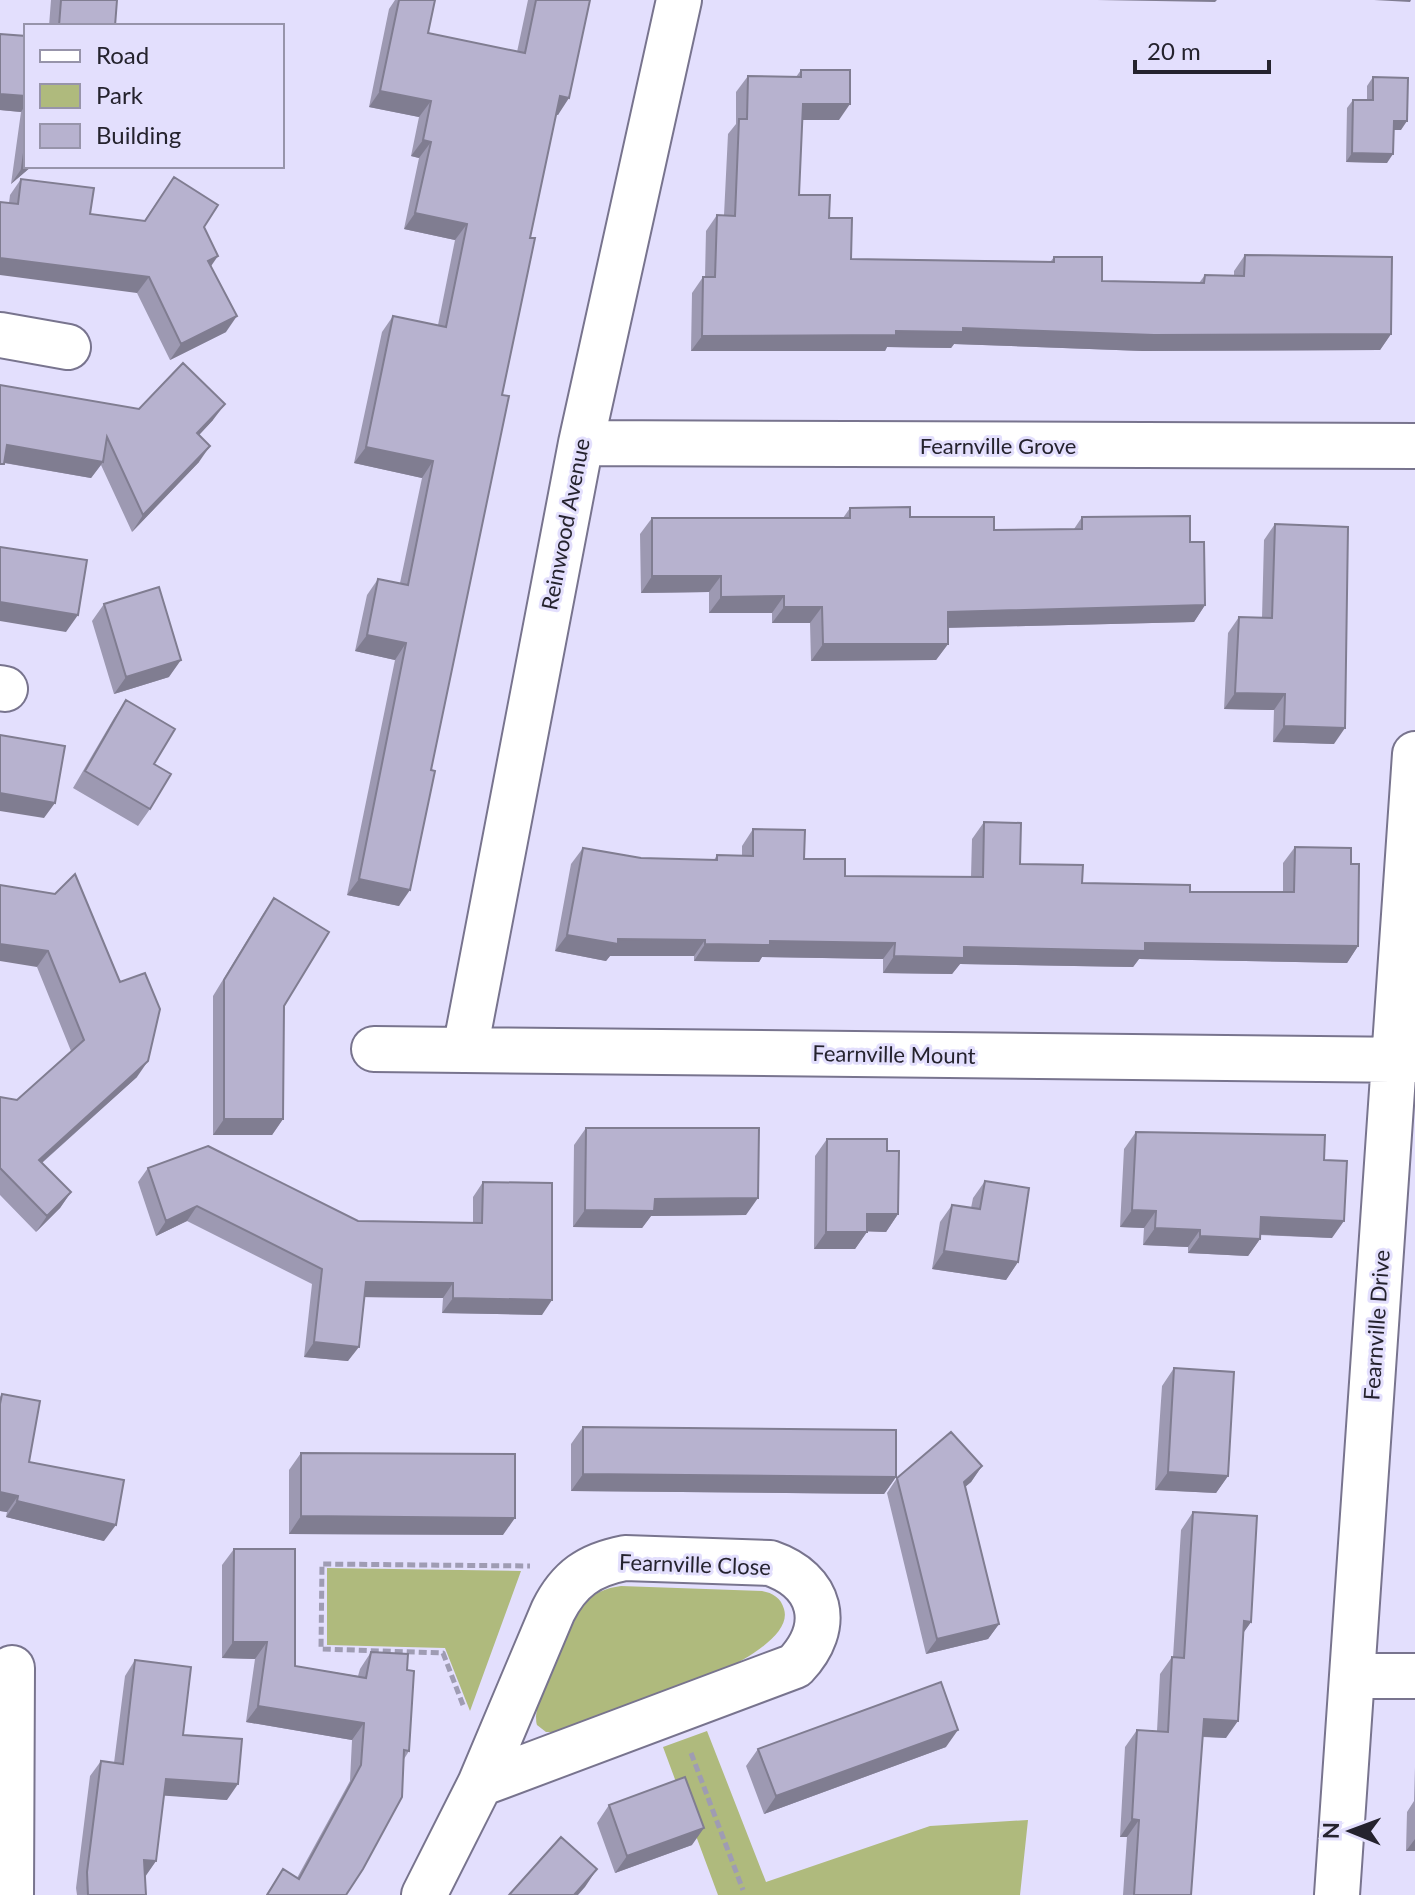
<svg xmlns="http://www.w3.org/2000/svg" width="1415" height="1895" viewBox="0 0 1415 1895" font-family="Lato,sans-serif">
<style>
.green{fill:#afba7d}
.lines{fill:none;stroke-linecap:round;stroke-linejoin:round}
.minor-casing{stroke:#78748e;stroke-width:48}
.path{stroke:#9f9cb3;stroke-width:5;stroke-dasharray:8 4;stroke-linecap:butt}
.minor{stroke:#fff;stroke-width:44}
.wall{fill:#9d99b2}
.shaded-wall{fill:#807d91}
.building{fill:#b7b2cf;stroke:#807d91;stroke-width:2}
.labels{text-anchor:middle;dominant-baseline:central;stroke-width:6;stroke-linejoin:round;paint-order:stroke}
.street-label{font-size:22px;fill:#25232e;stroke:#e3dffd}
</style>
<rect width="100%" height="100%" fill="#e3dffd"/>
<path class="green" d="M327 1568 521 1571 470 1711 445 1648 327 1645Z
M621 1586 762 1591C773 1593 781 1598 784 1609 800 1660 596 1720 558 1732H546L537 1725C530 1707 568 1620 583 1604 593 1593 606 1588 621 1586Z
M707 1731 766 1882 930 1826 1028 1820 1020 1895H718L663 1747Z"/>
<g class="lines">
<defs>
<path id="minor" d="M0 335 68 347
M581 443 1415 446
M0 688 5 689
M374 1049 1415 1060
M465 1050 581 443 679 0
M1354 1676H1415
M11 1895 12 1668
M424 1895 480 1784 553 1611C569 1579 589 1565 625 1558L770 1563C822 1581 833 1626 795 1666L480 1784
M1337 1895 1415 754"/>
</defs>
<use href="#minor" class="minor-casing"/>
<path class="path" d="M463 1705 443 1653 321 1649 322 1564 530 1566
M691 1753 743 1890"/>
<use href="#minor" class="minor"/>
</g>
<path class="wall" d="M51 0H117L115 26H49Z
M395 0H435L428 33 517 52 528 0H590L558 115 556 114 530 238 502 395 399 906 347 895 395 660 355 651 367 595 378 579 400 583 422 478 354 463 382 332 393 316 438 325 455 240 404 229 419 158 411 156 419 117 369 107 389 9Z
M0 34 26 36V166H32L11 184 21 112 0 110Z
M801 70 839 120H802L799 195 829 218 851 259 1051 261 1054 257 1102 281 1199 283 1205 275 1234 276V271L1245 255 1391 334 1380 350 1143 351 954 344 951 348 887 347 885 351H691L692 293 703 277H705L706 231 717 215H724L728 134 736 124V92L748 76 796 77Z
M1373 77 1401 130H1393L1387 163 1346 162 1347 108 1353 100H1367V86Z
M174 177 204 227 211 266 226 332 170 360 137 293 9 203 10 195 21 179 90 214 144 221Z
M0 385 139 409 213 420 199 435V462L132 532 101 465 91 478 4 463Z
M850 508 994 530 1074 529 1082 517 1190 542 1205 605 1194 622 948 628V644L936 660 811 661 810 623H772V613H709V592L641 593 640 534 652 518H843Z
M1275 524 1334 744 1273 742 1274 710 1224 709 1228 633 1239 617 1262 618 1264 540Z
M104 604 169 677 114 694 92 621Z
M126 700 154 764 150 809 138 826 73 788 114 718Z
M984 822 1020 864 1082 883 1190 892H1283V863L1295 847 1351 864 1358 946 1347 963 1139 959 1133 967 960 964 952 974 883 973V959L762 957 759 962 694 961V956H610L606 961 555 951 571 864 583 848 641 858 714 860 717 855 742 856V846L753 829 804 859 845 876 971 877 972 839Z
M55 894 137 1077 42 1163 71 1192 60 1208 36 1232 0 1195V1097L17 1100 71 1051 37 967Z
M274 898 284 1006 283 1119 272 1135H213V996L263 914Z
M586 1128 746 1215 651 1216 642 1228 573 1227 574 1145Z
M1136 1132 1324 1160 1332 1238 1260 1235V1239L1248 1256 1188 1253V1247L1143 1245 1144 1228 1120 1227 1124 1149Z
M827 1139 887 1151 898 1214 886 1232 867 1231 855 1249H814L815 1156Z
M148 1168 358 1221 473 1223V1197L483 1182 542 1315 442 1313 443 1298 364 1297 348 1361 304 1357 312 1284 187 1221 156 1236 138 1182Z
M985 1181 1018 1262 1006 1280 932 1269 940 1222 952 1205 971 1208 973 1198Z
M1174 1368 1228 1476 1216 1493 1155 1490 1162 1386Z
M2 1394 29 1462 104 1541 6 1517 7 1512 0 1511V1397Z
M583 1427 896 1477 884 1494 571 1491V1444Z
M301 1453 503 1535 289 1534V1470Z
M982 1466 971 1482 965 1487 999 1624 988 1639 926 1654 887 1493 897 1478Z
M1193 1512 1251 1622 1243 1633 1226 1738 1202 1737 1191 1895H1123L1127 1837H1120L1125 1747 1137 1730 1157 1731 1160 1674 1172 1657H1173L1181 1530Z
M234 1549 295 1666 358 1676 360 1669 371 1652 407 1670 409 1751 404 1759 346 1895H266L283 1869 297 1878 350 1781 352 1740 246 1722 255 1659 222 1658V1565Z
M135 1660 183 1735 227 1800 164 1795 156 1861 145 1876 146 1895H77L76 1888 90 1776 101 1761 114 1763 125 1676Z
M946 1747 764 1814 746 1766 758 1749Z
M1415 1767V1851H1406L1407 1812 1414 1801Z
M609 1805 692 1845 615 1873 597 1823Z"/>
<path class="shaded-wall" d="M1097 0H1217L1215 2Z
M1374 0H1411L1410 2Z
M380 91 431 101 419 117 369 107Z
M0 94 26 96V104L21 112 0 110Z
M560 96 569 98 558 115 549 113Z
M803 104H850L839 120H792Z
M1394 121H1407L1401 130H1387Z
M423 140 431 142 419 158 411 156Z
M1352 153 1393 154 1387 163 1346 162Z
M26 165 32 166 11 184 22 168Z
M415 213 467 224 455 240 404 229Z
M218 256 207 272 208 261Z
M0 258 149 277 137 293 0 275Z
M237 316 226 332 170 360 181 344Z
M963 328 1391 334 1380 350 1143 351 954 344 951 348 887 347 885 351H691L702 336Z
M225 404 213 420 186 449 197 433Z
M7 445 103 462 91 478 0 462Z
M210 446 199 462 132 532 143 515Z
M366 447 433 461 422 478 354 463Z
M652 576H721L709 592 641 593Z
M784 596 772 613H709L721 597Z
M0 602 78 615 66 632 0 621Z
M1205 605 1194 622 936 628 948 612Z
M784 607H822L810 623H772Z
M367 635 406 643 395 660 355 651Z
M823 644H948L936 660 811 661Z
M181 660 169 677 114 694 126 677Z
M1235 693 1285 694 1274 710 1224 709Z
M1284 726 1345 728 1334 744 1273 742Z
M0 793 55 803 44 818 0 811Z
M359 879 410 890 399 906 347 895Z
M567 935 618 939 705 940 694 956H610L606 961 555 951Z
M770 941 895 943 883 959 762 957 759 962 694 961 705 944Z
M1145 943 1358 946 1347 963 1139 959 1133 967 960 964 952 974 883 973 894 956 964 947Z
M0 944 48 951 37 967 0 961Z
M148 1061 137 1077 28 1175 39 1160Z
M224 1119H283L272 1135H213Z
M71 1192 60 1208 36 1232 47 1216Z
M758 1198 746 1215 651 1216 642 1228 573 1227 585 1210 655 1199Z
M197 1206 187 1221 156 1236 166 1221Z
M1132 1210 1156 1211 1144 1228 1120 1227Z
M867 1214H898L886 1232 855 1231Z
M1261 1217 1344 1221 1332 1238 1249 1234Z
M1155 1228 1200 1230 1188 1247 1143 1245Z
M826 1232H867L855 1249H814Z
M1200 1236 1260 1239 1248 1256 1188 1253Z
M944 1251 1018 1262 1006 1280 932 1269Z
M366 1282 453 1283 443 1298 356 1297Z
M453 1298 552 1300 542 1315 442 1313Z
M314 1342 359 1347 348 1361 304 1357Z
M982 1466 971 1482 953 1497 964 1482Z
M1168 1472 1228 1476 1216 1493 1155 1490Z
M583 1474 896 1477 884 1494 571 1491Z
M0 1492 18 1496 7 1512 0 1511Z
M17 1501 116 1525 104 1541 6 1517Z
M301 1516 515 1518 503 1535 289 1534Z
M1244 1621 1251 1622 1239 1639Z
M999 1624 988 1639 926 1654 937 1639Z
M233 1642H267L255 1659 222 1658Z
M258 1706 364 1723 352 1740 246 1722Z
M1204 1719 1238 1721 1226 1738 1192 1736Z
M958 1730 946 1747 764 1814 776 1796Z
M166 1779 238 1784 227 1800 155 1795Z
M1132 1819 1139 1820 1127 1837H1120Z
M704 1828 692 1845 615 1873 627 1856Z
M1415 1839V1851H1406Z
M144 1860 156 1861 145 1877Z
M597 1869 585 1887 578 1895H574Z"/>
<path class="building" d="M61 0H117L115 26H59Z
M399 0H435L428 33 525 53 536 0H590L569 98 560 96 530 238H535L502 395 509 396 431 770 435 771 410 890 359 879 406 643 367 635 378 579 408 585 433 461 366 447 393 316 446 327 467 224 415 213 431 142 423 140 431 101 380 91Z
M0 34 26 36V96L0 94Z
M801 70H850V104H803L799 195H830L829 218H852L851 259 1054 262V257H1102V281L1204 283 1205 275 1244 276 1245 255 1392 257 1391 334 1154 335 963 328V332L896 331V335L702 336 703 277H715L717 215 735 216 739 119H747L748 76 801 77Z
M1373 77 1408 78 1407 121H1394L1393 154 1352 153 1353 100H1373Z
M26 138V165L22 168Z
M174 177 218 205 204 227 218 256 208 261 237 316 181 344 149 277 0 258V202L18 204 21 179 94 188 90 214 145 221Z
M183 363 225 404 197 433 210 446 143 515 107 437 103 462 7 445 4 464H0V385L139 409Z
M910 507V517H994V530L1082 529V517L1190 516V542H1204L1205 605 948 612V644H823L822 607H784V596L721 597V576H652V518H850V508Z
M1275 524 1348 527 1345 728 1284 726 1285 694 1235 693 1239 617 1272 618Z
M0 547 87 560 78 615 0 602Z
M159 587 181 660 126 677 104 604Z
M126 700 175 729 154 764 171 774 150 809 85 771Z
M0 735 65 746 55 803 0 793Z
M984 822 1021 823 1020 864 1083 865 1082 883 1190 885V892H1294L1295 847 1351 848V864H1359L1358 946 1145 943V951L964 947V958L894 956 895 943 770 941V945L705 944V940L618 939V944L567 935 583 848 641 858 717 860V855L753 856V829L805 830 804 859H845V876L983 877Z
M75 874 120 982 145 973 160 1009 148 1061 39 1160 71 1192 47 1216 0 1168V1097L17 1100 84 1040 48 951 0 944V885L55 894Z
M274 898 329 932 284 1006 283 1119H224V980Z
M586 1128H759L758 1198 655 1199 654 1211 585 1210Z
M1136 1132 1325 1135 1324 1160 1347 1161 1344 1221 1261 1217 1260 1239 1200 1236V1230L1155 1228 1156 1211 1132 1210Z
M827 1139H887V1151H899L898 1214H867V1232H826Z
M208 1146 358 1221 482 1223 483 1182 552 1183V1300L453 1298V1283L366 1282 359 1347 314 1342 322 1269 197 1206 166 1221 148 1168Z
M985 1181 1029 1188 1018 1262 944 1251 952 1205 980 1209Z
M1174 1368 1234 1372 1228 1476 1168 1472Z
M2 1394 40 1401 29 1462 124 1480 116 1525 17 1501 18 1496 0 1492V1404Z
M583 1427 896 1430V1477L583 1474Z
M951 1432 982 1466 964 1482 999 1624 937 1639 897 1478Z
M301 1453 515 1454V1518L301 1516Z
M1193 1512 1257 1516 1251 1622 1244 1621 1238 1721 1204 1719 1191 1895H1134L1139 1820 1132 1819 1137 1730 1168 1732 1172 1657 1184 1658Z
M234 1549H295V1666L366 1678 371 1652 408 1654 407 1670 414 1671 409 1751 404 1750 402 1797 363 1869 346 1895H267L283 1869 299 1879 361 1765 364 1723 258 1706 267 1642H233Z
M135 1660 191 1667 183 1735 242 1739 238 1784 166 1779 156 1861 144 1860 146 1895H88L87 1872 101 1761 123 1764Z
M941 1682 958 1730 776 1796 758 1749Z
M685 1777 704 1828 627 1856 609 1805Z
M561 1837 597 1869 574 1895H509Z"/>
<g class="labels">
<g class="street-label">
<text x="998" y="445">Fearnville Grove</text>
<text transform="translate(565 524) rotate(-79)">Reinwood Avenue</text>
<text transform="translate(894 1054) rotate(1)">Fearnville Mount</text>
<text transform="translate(1376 1325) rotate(-86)">Fearnville Drive</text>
<text transform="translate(695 1564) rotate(2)">Fearnville Close</text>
</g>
</g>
<rect x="24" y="24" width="260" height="144" fill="#e3dffd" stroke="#9794aa" stroke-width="2"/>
<rect x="40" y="50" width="40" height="12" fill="#ffffff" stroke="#9794aa" stroke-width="2"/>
<text x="96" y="64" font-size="24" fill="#25232e">Road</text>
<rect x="40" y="84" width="40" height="24" fill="#afba7d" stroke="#9794aa" stroke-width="2"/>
<text x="96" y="104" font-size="24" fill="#25232e">Park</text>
<rect x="40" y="124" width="40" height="24" fill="#b7b2cf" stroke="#9794aa" stroke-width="2"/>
<text x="96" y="144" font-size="24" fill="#25232e">Building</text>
<g transform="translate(1351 1831) rotate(271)" stroke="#e3dffd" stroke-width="6" paint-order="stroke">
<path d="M0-6L14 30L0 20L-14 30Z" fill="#25232e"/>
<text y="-12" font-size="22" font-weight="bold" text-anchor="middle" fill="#25232e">N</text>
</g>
<path d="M1135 60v12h134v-12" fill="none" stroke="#25232e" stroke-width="4"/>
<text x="1147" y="60" font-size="24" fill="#25232e" stroke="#e3dffd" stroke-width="6" paint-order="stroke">20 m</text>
</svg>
